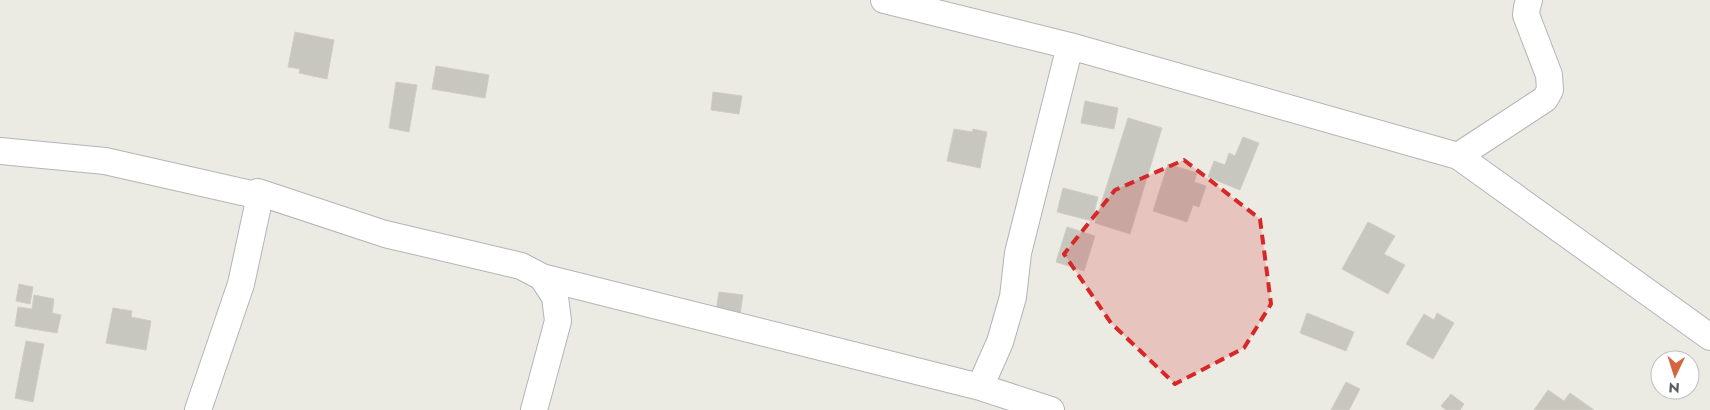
<svg xmlns="http://www.w3.org/2000/svg" width="1710" height="410" viewBox="0 0 1710 410" font-family="Jost,sans-serif">
<style>
.building{fill:#c7c6bf;stroke:#d0cec2}
.lines{fill:none;stroke-linecap:round;stroke-linejoin:round}
.minor-casing{stroke:#b3b4b9;stroke-width:28}
.minor{stroke:#fff;stroke-width:26}
.marked{fill:#d62828;fill-opacity:0.2;stroke:#d62828;stroke-width:4;stroke-dasharray:10 6;stroke-linejoin:round}
</style>
<rect width="100%" height="100%" fill="#ecebe3"/>
<path class="building" d="M295 32 334 40 327 79 299 73 300 69 288 67Z
M436 66 489 75 485 98 432 89Z
M396 82 417 85 409 132 389 128Z
M713 92 742 96 739 114 711 110Z
M1085 101 1118 108 1114 129 1081 123Z
M1128 118 1162 128 1130 234 1095 223Z
M954 129 972 132 973 129 987 132 980 168 947 161Z
M1243 137 1259 143 1240 190 1208 177 1214 161 1225 165 1229 153 1235 156Z
M1168 164 1197 173 1194 182 1206 186 1199 207 1193 205 1187 222 1153 211Z
M1063 188 1098 197 1092 221 1057 212Z
M1368 222 1395 236 1384 254 1405 265 1388 294 1342 269Z
M1067 227 1095 236 1084 271 1056 262Z
M19 284 33 287 30 304 16 301Z
M719 292 743 295 738 327 714 324Z
M34 295 54 299 52 313 61 315 57 333 15 326 18 307 32 309Z
M113 308 132 311 131 317 151 321 146 350 106 343Z
M1307 313 1354 332 1346 351 1300 333Z
M1437 313 1454 323 1433 359 1406 344 1424 314 1434 320Z
M26 341 44 344 33 402 15 398Z
M1346 382 1360 389 1349 410H1331Z
M1548 390 1564 401 1570 393 1594 410H1534Z
M1451 394 1464 404 1460 410H1446L1441 406Z"/>
<g class="lines">
<defs>
<path id="minor" d="M884 0 1070 46 1458 156 1710 337
M0 151 105 161 260 196 258 192 385 234 521 266 542 277 555 297 558 321 534 410
M1458 156 1545 99 1550 90 1549 75 1526 15 1527 7 1529 0
M542 277 980 387
M198 410 241 284 260 196
M1051 410 980 387 1000 342 1013 297 1018 253 1070 46"/>
</defs>
<use href="#minor" class="minor-casing"/>
<use href="#minor" class="minor"/>
</g>
<path class="marked" d="M1184 160 1260 219 1271 304 1244 348 1175 384 1111 323 1064 254 1115 190Z"/>
<g transform="translate(1675 375) rotate(184)"><circle r="24" fill="#ffffff" stroke="#bdbec0"/>
<path d="M0-4L9 19L0 12L-9 19Z" fill="#d5643f"/>
<text y="-8" font-size="14" font-weight="bold" text-anchor="middle" fill="#5b5d62">N</text>
</g>
</svg>
